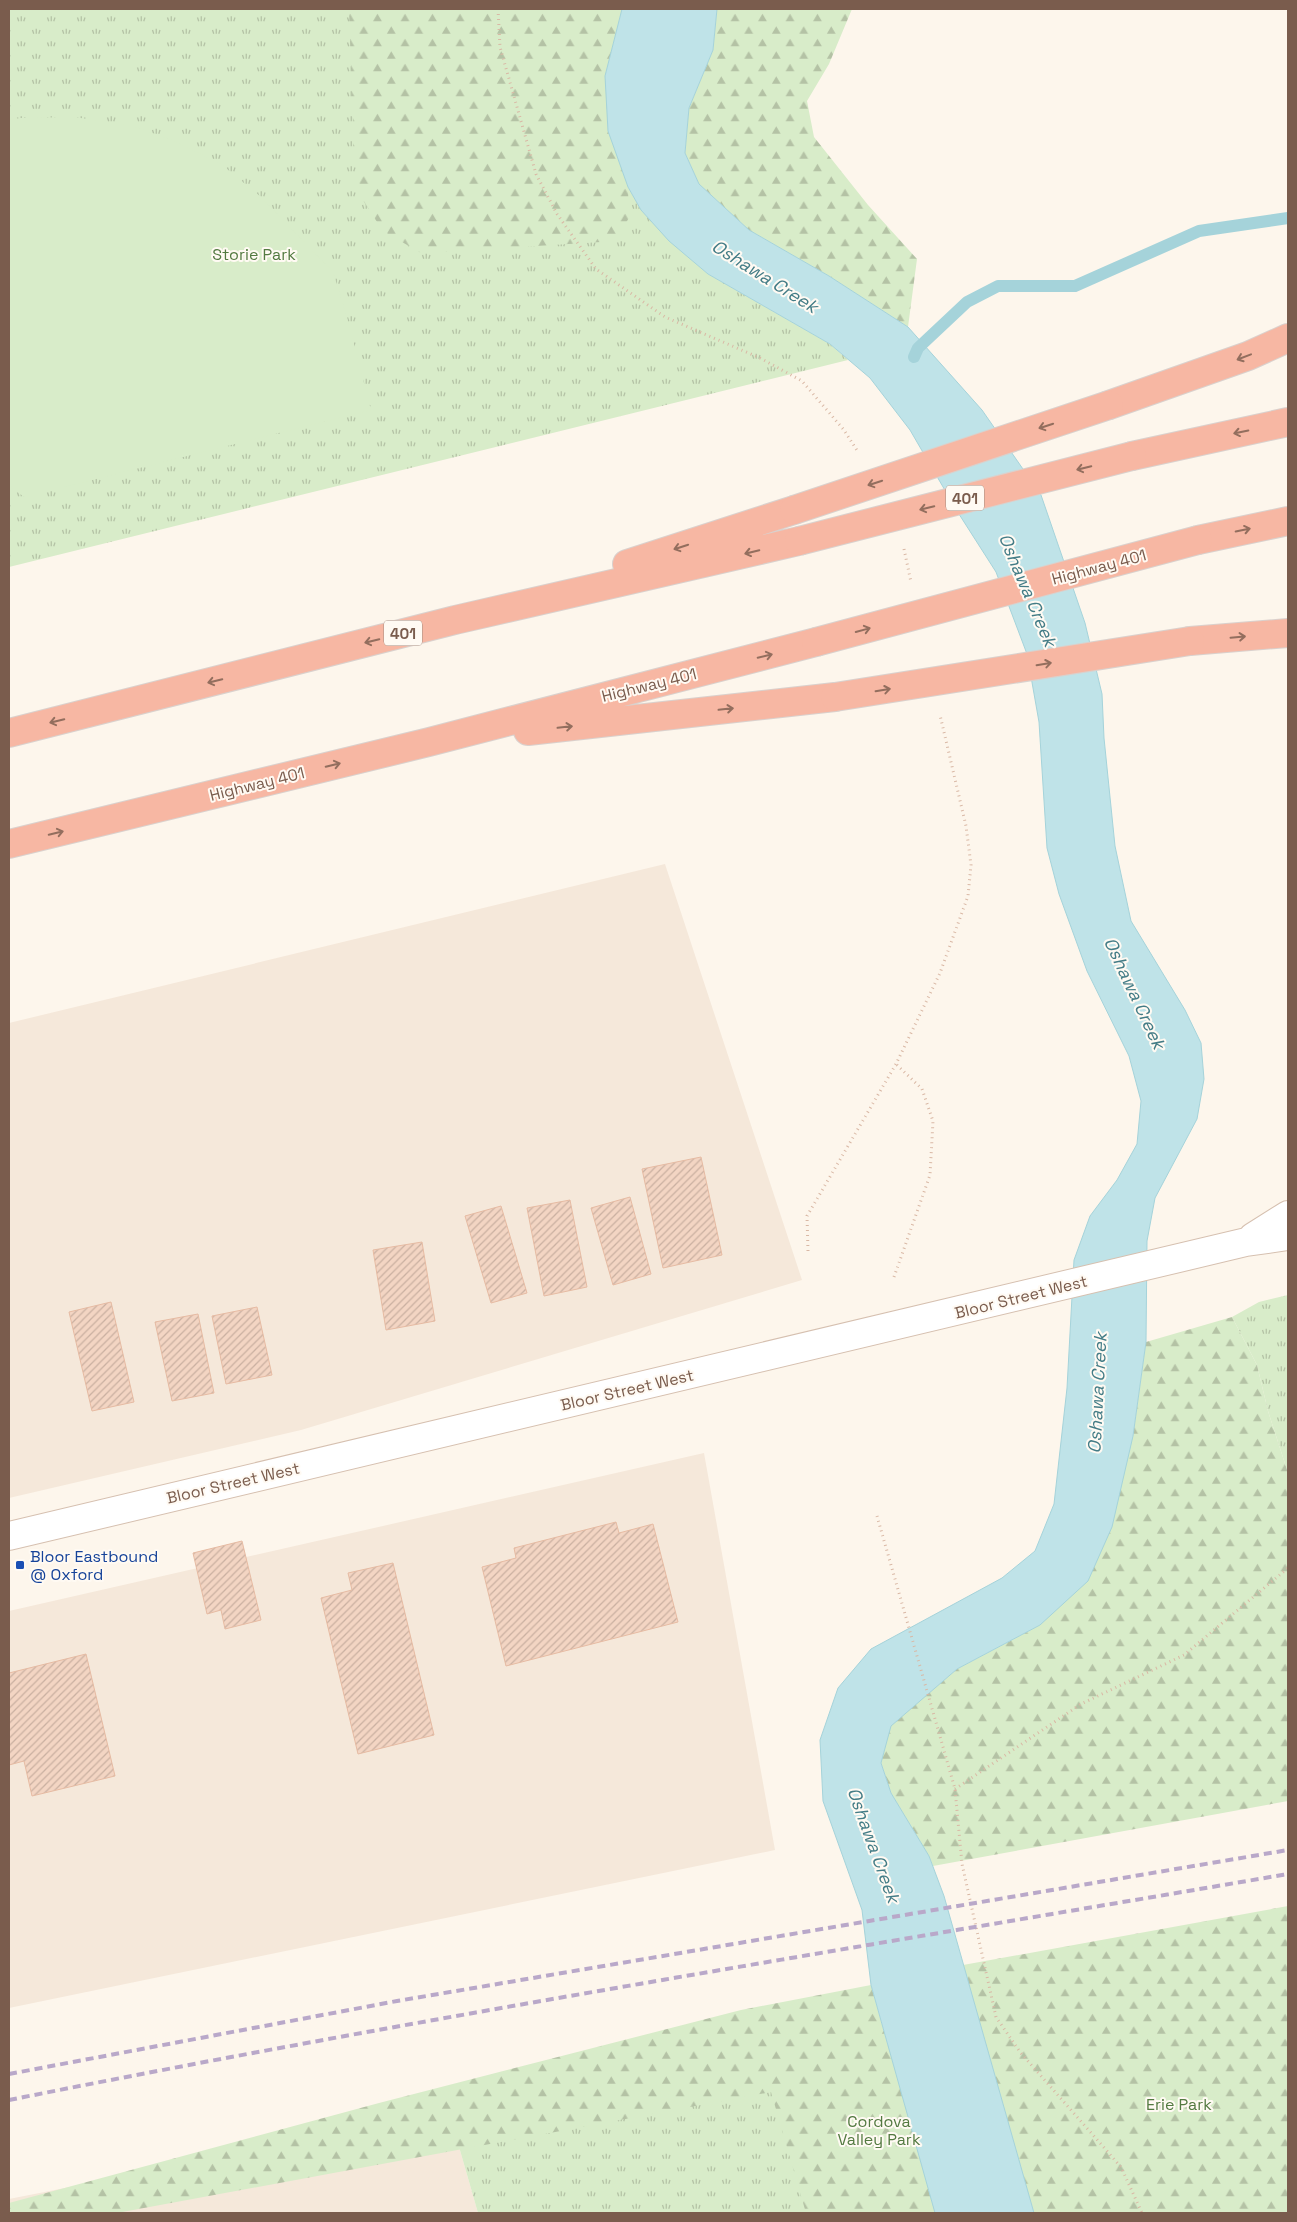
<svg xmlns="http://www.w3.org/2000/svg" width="1297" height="2222" viewBox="0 0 1297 2222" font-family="'Space Grotesk',sans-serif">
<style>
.residential{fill:#f5e8da}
.grass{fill:url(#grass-tufts)}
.forest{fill:url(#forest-firs)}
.garden{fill:#d8ecc9}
.water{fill:#bfe3e8;stroke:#a5d3da}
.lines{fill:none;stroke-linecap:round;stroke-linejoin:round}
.stream{stroke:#a5d3da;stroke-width:12}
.building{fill:url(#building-hatch);stroke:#e6bba3}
.secondary-casing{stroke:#d6c0b0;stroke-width:30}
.motorway-casing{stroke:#dad1cd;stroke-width:30}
.path{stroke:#d9b8a5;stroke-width:3;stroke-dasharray:1 4;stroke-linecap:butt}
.secondary{stroke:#fff;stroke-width:28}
.motorway{stroke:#f7b7a3;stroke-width:28}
.rail{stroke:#b9a8c9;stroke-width:4;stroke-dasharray:8 5;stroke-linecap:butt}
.motorway-bridge-casing{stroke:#dad1cd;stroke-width:30;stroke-linecap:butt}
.motorway-bridge{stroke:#f7b7a3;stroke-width:28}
.oneway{stroke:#936e5e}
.transit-dot{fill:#1a4fb4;stroke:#fffaf3;stroke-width:2}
.labels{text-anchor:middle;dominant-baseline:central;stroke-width:4;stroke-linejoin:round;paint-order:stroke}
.shield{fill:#fffaf3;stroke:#a28b7f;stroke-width:1}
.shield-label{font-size:15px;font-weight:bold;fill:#7a5c4d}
.park-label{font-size:16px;fill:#537a41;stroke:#fffaf3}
.street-label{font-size:16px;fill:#7a5c4d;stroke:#fffaf3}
.transit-label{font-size:16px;fill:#164399;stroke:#fffaf3;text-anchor:start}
.water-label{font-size:18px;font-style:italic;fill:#437c86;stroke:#fffaf3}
</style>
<defs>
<pattern id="grass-tufts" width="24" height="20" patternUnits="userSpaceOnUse" patternTransform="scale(1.25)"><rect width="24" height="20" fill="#d8ecc9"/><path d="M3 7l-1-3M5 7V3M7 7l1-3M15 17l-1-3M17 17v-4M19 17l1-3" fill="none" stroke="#b4c2a5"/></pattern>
<pattern id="forest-firs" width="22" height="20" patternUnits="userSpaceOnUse" patternTransform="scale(1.25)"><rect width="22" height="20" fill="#d8ecc9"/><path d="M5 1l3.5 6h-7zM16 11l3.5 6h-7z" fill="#b4c2a5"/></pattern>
<pattern id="building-hatch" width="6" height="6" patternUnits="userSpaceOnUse" patternTransform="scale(1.25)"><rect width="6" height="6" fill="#f3d5c3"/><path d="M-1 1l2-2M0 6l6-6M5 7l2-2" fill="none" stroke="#cab0a1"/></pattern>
</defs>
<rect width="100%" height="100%" fill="#fdf6ec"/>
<path class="residential" d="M665 864 802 1280 301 1430 9 1498V1023Z
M704 1453 775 1850 9 2008V1611Z
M449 2112 478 2213H9V2199Z"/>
<path class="grass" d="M9 9H622L605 76 628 187 641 210 670 241 708 274 830 344 848 360 9 567Z
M1288 1295V1473L1268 1411 1257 1365 1232 1317 1259 1302Z
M940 2037 1288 2213H478L449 2112Z"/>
<path class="forest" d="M349 9H622L605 76 608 131 628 187 629 218 617 236 601 242 421 253 383 231 362 199 354 152Z
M717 9H852L829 64 807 101 814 137 868 205 917 259 908 327 829 276 749 230 699 184 685 153 689 108 713 50Z
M1232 1317 1257 1365 1268 1411 1288 1473V1801L933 1866 929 1856 891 1793 881 1763 890 1726 957 1669 1040 1625 1133 1436 1146 1342Z
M1288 1906V2213H1034L963 1965Z
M871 1985 935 2213H806L771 2092 117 2213H9V2203L379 2103 741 2010Z"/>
<path class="garden" d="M74 117 130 125 172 140 221 164 261 197 333 272 347 317 371 410 24 497 10 486 9 480V120L20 118Z"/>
<path class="water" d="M622 9H717L713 50 689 108 685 153 699 184 749 230 829 276 908 327 982 410 1041 495 1085 623 1102 694 1104 738 1115 846 1131 921 1185 1010 1201 1043 1204 1079 1197 1119 1155 1198 1147 1241 1146 1342 1133 1436 1112 1527 1088 1581 1040 1625 957 1669 891 1726 881 1763 891 1793 929 1856 944 1896 1034 2213H935L871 1985 862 1910 823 1801 820 1740 838 1688 871 1649 1002 1578 1035 1551 1054 1504 1067 1388 1074 1260 1090 1216 1117 1180 1137 1144 1141 1101 1129 1056 1087 971 1059 894 1047 848 1039 722 1027 654 996 572 957 511 910 430 870 378 830 344 708 274 669 241 641 210 628 187 608 131 605 76Z"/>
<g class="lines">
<path class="stream" d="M914 357 918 348 967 302 998 286H1075L1199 231 1288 218"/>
</g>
<path class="building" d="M701 1157 722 1255 663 1268 642 1169Z
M630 1197 651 1274 613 1285 591 1208Z
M570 1200 587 1287 544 1296 527 1208Z
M501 1206 527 1293 491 1303 465 1216Z
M422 1242 435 1321 386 1330 373 1250Z
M111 1302 134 1402 92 1411 69 1312Z
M257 1307 272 1375 226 1384 212 1316Z
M198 1314 214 1393 172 1401 155 1322Z
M616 1522 619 1533 653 1524 678 1622 506 1666 482 1567 516 1558 514 1548Z
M242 1541 261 1620 225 1629 221 1610 207 1614 193 1553Z
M393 1563 434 1735 358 1754 321 1598 352 1590 348 1573Z
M86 1654 115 1776 32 1796 24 1761 9 1765V1673Z"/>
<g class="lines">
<defs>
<path id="secondary" d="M1253 1237 1288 1215
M9 1536 1246 1242 1288 1236"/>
<path id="motorway" d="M1109 405 1248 356 1288 338
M1132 456 1288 422
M1198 540 1288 521
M627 564 794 510
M1190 641 1288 633
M528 731 835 697
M9 733 455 620 799 541
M9 844 429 742 816 642"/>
</defs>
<use href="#secondary" class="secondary-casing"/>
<use href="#motorway" class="motorway-casing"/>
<path class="path" d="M498 9 500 47 536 174 557 214 596 269 665 317 760 358 802 381 844 430 858 452
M904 549 911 582
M808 1251 807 1216 896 1064 940 973 968 896 971 865 966 826 940 715
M894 1277 930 1175 933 1121 922 1089 896 1064
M877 1516 955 1789 962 1864 996 2017 1020 2052 1121 2167 1142 2213
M955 1789 1081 1704 1184 1655 1288 1568"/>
<use href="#secondary" class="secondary"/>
<use href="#motorway" class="motorway"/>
<path class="rail" d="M9 2074 397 2001 1288 1850
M9 2100C434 2015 861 1947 1288 1874"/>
<defs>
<path id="motorway-bridge" d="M794 510 1109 405
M799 541 1132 456
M816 642 1198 540
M835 697 1190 641"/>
</defs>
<use href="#motorway-bridge" class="motorway-bridge-casing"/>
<use href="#motorway-bridge" class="motorway-bridge"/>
</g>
<defs><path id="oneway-shaft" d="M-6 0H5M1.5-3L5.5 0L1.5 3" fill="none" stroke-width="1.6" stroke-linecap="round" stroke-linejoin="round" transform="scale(1.25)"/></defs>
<g class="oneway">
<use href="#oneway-shaft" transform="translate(1244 357) rotate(159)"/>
<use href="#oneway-shaft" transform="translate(1046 426) rotate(162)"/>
<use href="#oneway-shaft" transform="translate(1241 432) rotate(168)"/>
<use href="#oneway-shaft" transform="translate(1084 468) rotate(166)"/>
<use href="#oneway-shaft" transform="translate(875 483) rotate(162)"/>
<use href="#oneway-shaft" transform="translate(927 508) rotate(166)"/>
<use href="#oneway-shaft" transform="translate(1243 530) rotate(-12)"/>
<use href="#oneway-shaft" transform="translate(681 547) rotate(162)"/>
<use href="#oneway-shaft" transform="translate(752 552) rotate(167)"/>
<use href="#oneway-shaft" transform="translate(863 630) rotate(-15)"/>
<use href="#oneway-shaft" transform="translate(1238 637) rotate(-5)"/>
<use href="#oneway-shaft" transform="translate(372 641) rotate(166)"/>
<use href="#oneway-shaft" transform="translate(765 656) rotate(-14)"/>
<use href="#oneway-shaft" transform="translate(1044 664) rotate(-9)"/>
<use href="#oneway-shaft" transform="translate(215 681) rotate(166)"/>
<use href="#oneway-shaft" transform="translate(883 690) rotate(-9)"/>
<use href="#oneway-shaft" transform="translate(726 709) rotate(-6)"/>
<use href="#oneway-shaft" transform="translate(57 721) rotate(166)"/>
<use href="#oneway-shaft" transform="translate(565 727) rotate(-6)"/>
<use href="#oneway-shaft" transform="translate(333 765) rotate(-14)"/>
<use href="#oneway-shaft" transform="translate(56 833) rotate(-14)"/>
</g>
<rect class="transit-dot" x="15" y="1560" width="10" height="10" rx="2.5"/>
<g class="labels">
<g class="shield">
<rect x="946" y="485.5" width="38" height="25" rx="4"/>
<rect x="384" y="620.5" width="38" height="25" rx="4"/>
</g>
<g class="shield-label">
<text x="965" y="498">401</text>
<text x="403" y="633">401</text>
</g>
<g class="park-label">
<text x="254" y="254">Storie Park</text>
<text x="1179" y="2104">Erie Park</text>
<text x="879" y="2121">Cordova<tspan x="879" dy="18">Valley Park</tspan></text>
</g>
<g class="street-label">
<text transform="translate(1099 567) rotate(-15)">Highway 401</text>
<text transform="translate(649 685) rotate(-14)">Highway 401</text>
<text transform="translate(257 784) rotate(-14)">Highway 401</text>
<text transform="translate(1021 1297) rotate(-14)">Bloor Street West</text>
<text transform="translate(627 1390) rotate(-13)">Bloor Street West</text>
<text transform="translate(233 1483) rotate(-13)">Bloor Street West</text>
</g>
<g class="transit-label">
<text x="30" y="1556">Bloor Eastbound<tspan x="30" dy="18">@ Oxford</tspan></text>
</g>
<g class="water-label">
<text transform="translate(765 276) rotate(32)">Oshawa Creek</text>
<text transform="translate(1028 590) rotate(67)">Oshawa Creek</text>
<text transform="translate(1135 993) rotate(65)">Oshawa Creek</text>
<text transform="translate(1097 1393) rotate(-87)">Oshawa Creek</text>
<text transform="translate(874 1845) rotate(70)">Oshawa Creek</text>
</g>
</g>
<rect width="1297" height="2222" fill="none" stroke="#7a5c4d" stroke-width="20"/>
</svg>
